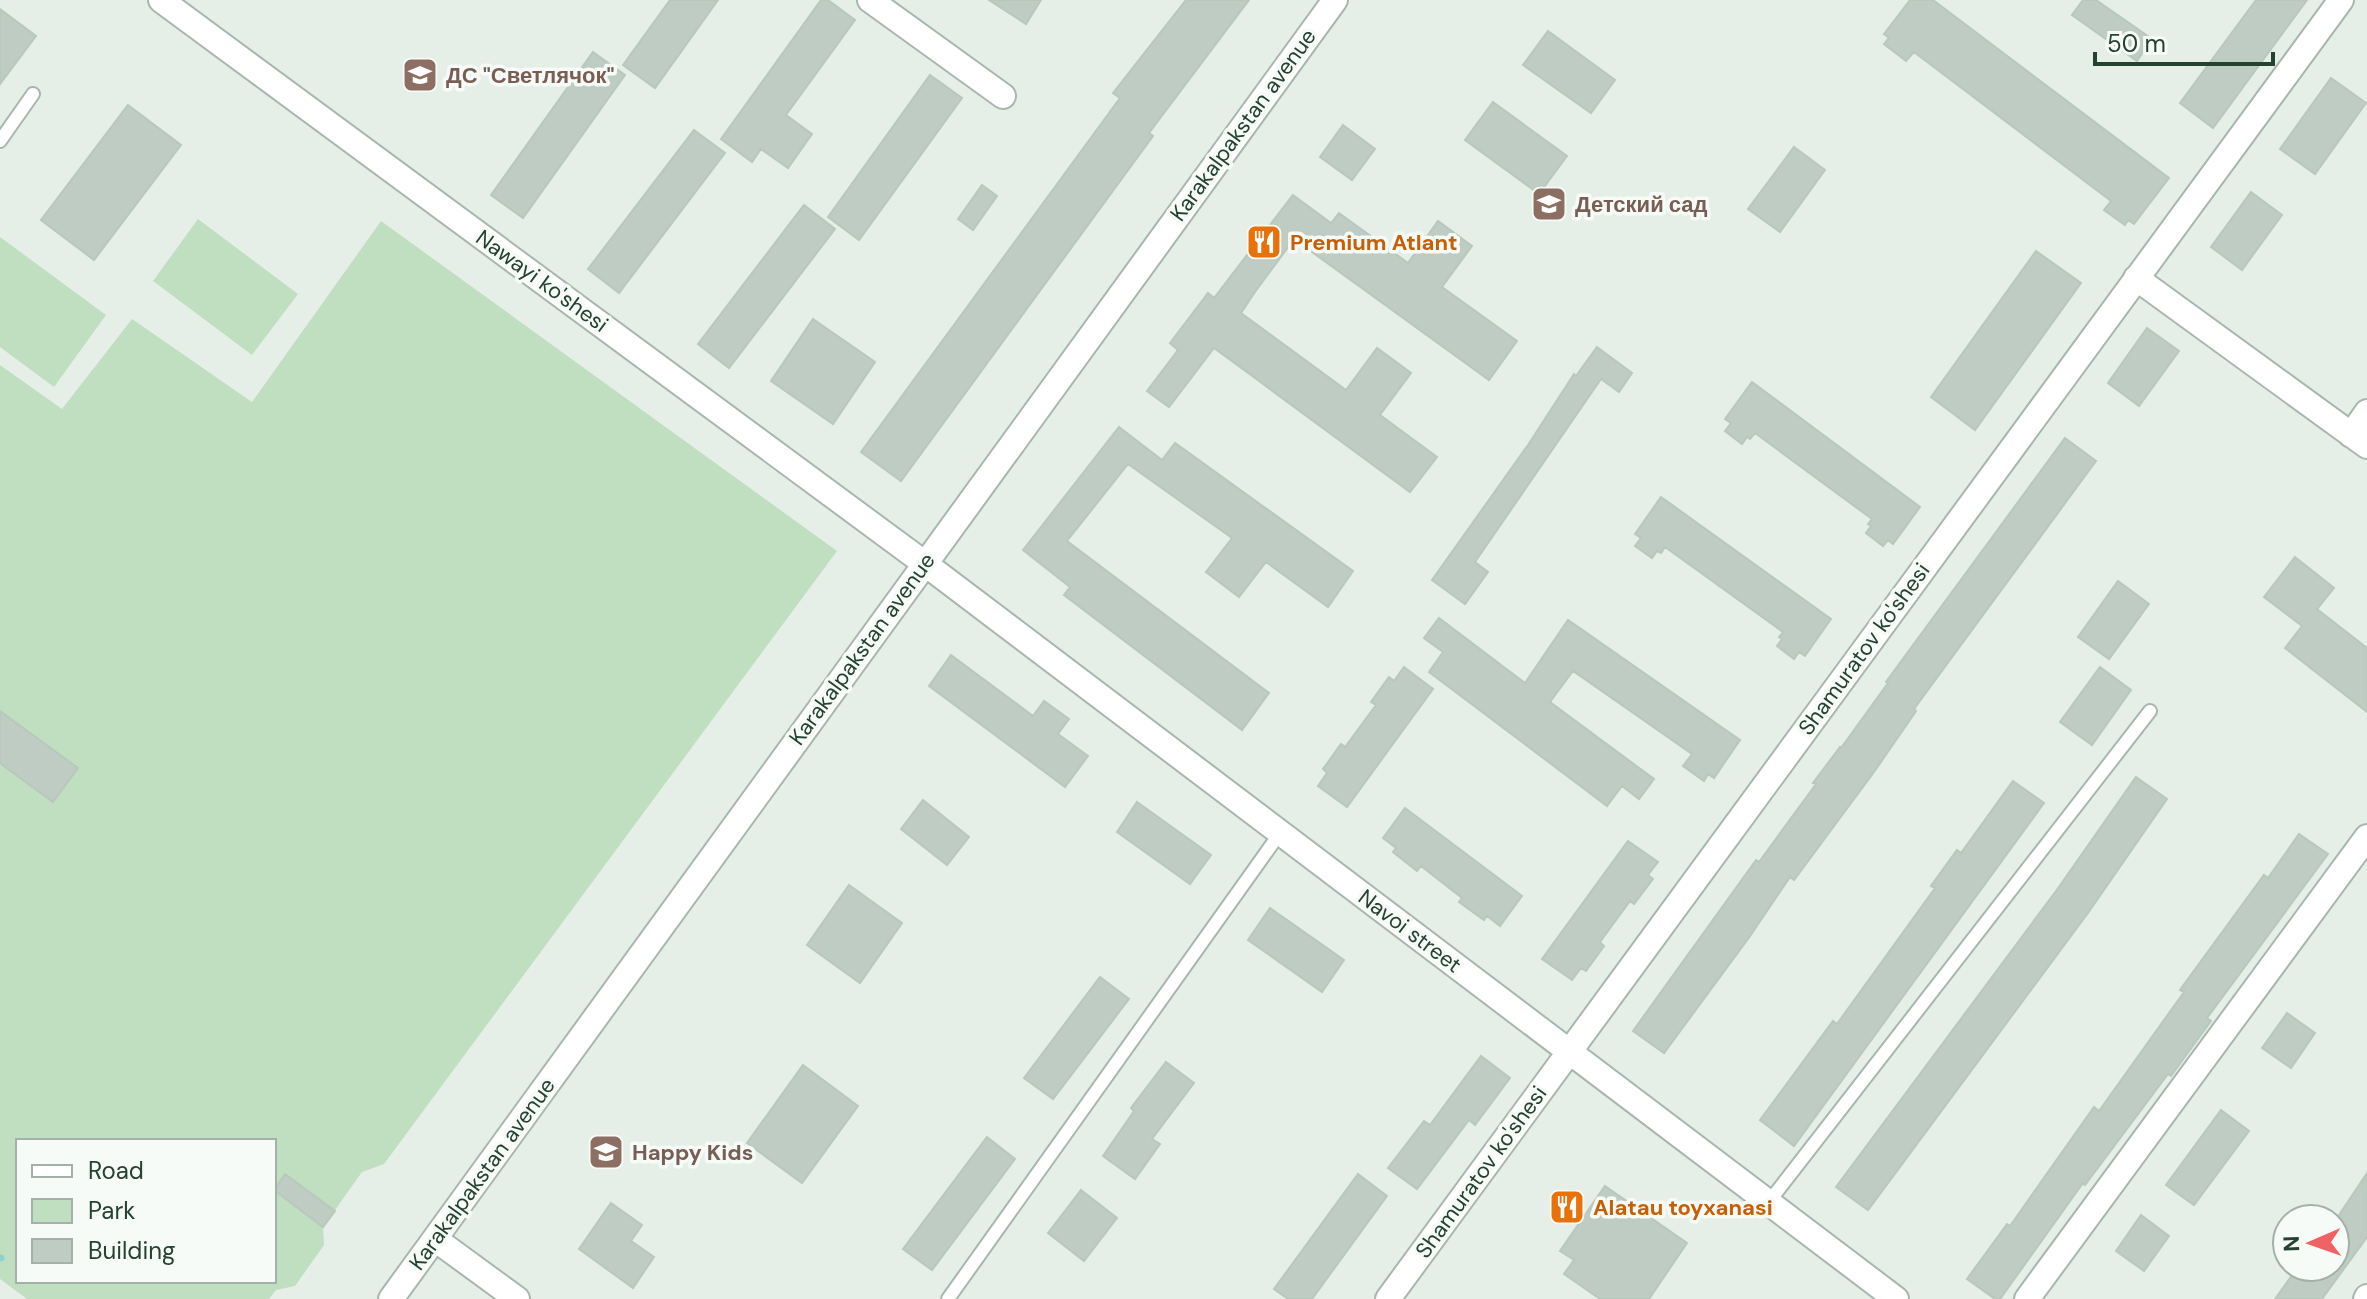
<svg xmlns="http://www.w3.org/2000/svg" width="2367" height="1299" viewBox="0 0 2367 1299" font-family="'DM Sans',sans-serif">
<style>
.green{fill:#c0dfc0;fill-rule:evenodd}
.lines{fill:none;stroke-linecap:round;stroke-linejoin:round}
.stream{stroke:#90d2cb;stroke-width:7}
.building{fill:#beccc3;stroke:#b8c8bd;stroke-width:2}
.service-casing{stroke:#a8b7ae;stroke-width:16}
.minor-casing{stroke:#a8b7ae;stroke-width:28}
.tertiary-casing{stroke:#a8b7ae;stroke-width:28}
.service{stroke:#fff;stroke-width:12}
.minor{stroke:#fff;stroke-width:24}
.tertiary{stroke:#fff;stroke-width:24}
.labels{text-anchor:middle;dominant-baseline:central;stroke-width:7;stroke-linejoin:round;paint-order:stroke}
.education-label{font-size:22px;font-weight:bold;fill:#785e54;stroke:#f7fbf8;text-anchor:start}
.street-label{font-size:22px;fill:#254132;stroke:#f7fbf8}
.food-label{font-size:22px;font-weight:bold;fill:#c56008;stroke:#f7fbf8;text-anchor:start}
</style>
<rect width="100%" height="100%" fill="#e6eee8"/>
<path class="green" d="M198 219 298 294 252 355 153 281Z
M381 221 837 551 384 1164 362 1172 323 1227 324 1245 295 1286 276 1290 269 1299H27L0 1279V365L62 409 132 319 252 402ZM18 1141H274V1281H18Z
M0 237 106 315 54 387 0 347Z"/>
<g class="lines">
<path class="stream" d="M0 1258H1"/>
</g>
<path class="building" d="M670 0H718L655 88 623 65Z
M821 0H828L855 20 786 115 812 134 788 168 761 149 752 162 721 139Z
M989 0H1041L1026 24Z
M1186 0H1249L1149 133 1153 136 901 481 861 452 1120 98 1113 93Z
M1910 0H1933L2169 178 2134 224 2128 220 2125 225 2104 210 2111 201 1914 52 1906 61 1884 44 1889 38 1884 34Z
M2083 0H2096L2152 39 2137 61 2072 15Z
M2256 0H2307L2213 128 2180 103Z
M0 9 36 36 0 84Z
M1548 31 1615 80 1591 113 1523 65Z
M593 52 625 75 523 218 491 195Z
M930 75 962 98 859 240 828 217Z
M2331 78 2366 103 2315 174 2280 149Z
M1493 102 1567 156 1539 194 1465 140Z
M128 105 181 145 94 260 41 220Z
M1343 125 1375 149 1352 180 1320 157Z
M694 130 725 153 619 293 588 269Z
M1794 147 1825 170 1780 232 1748 209Z
M982 185 997 196 973 230 958 219Z
M2251 192 2282 215 2242 270 2211 247Z
M1293 195 1331 223 1339 213 1408 263 1438 221 1472 246 1442 287 1517 341 1489 380 1294 239 1255 292 1241 313 1346 390 1377 348 1411 373 1380 415 1437 457 1410 492 1214 348 1169 407 1147 391 1178 350 1170 343 1208 293 1214 298Z
M804 205 835 229 729 368 698 344Z
M2036 251 2081 283 1975 430 1931 397Z
M813 319 875 362 833 424 771 381Z
M2147 328 2179 351 2139 406 2108 383Z
M1597 347 1632 373 1619 392 1601 379 1475 562 1488 572 1465 604 1432 580 1528 445 1574 374 1576 376Z
M1752 382 1920 507 1893 544 1888 540 1883 546 1866 533 1871 526 1868 524 1872 519 1755 433 1750 439 1747 437 1742 444 1725 431 1731 423 1725 419Z
M1119 427 1162 460 1175 443 1353 571 1328 607 1266 562 1239 597 1206 572 1232 538 1128 464 1067 541 1269 693 1242 730 1064 595 1070 587 1023 550Z
M2065 438 2096 461 1914 709 1916 711 1874 772 1794 880 1790 877 1748 939 1664 1053 1633 1031 1756 860 1759 862 1816 784 1813 783 1840 747 1841 748 1888 683 1886 682Z
M1661 497 1831 619 1805 656 1799 652 1794 659 1777 646 1782 639 1779 637 1783 632 1665 547 1661 553 1657 551 1652 558 1635 546 1641 538 1635 534Z
M2295 557 2334 588 2317 609 2367 648V712L2285 648 2302 626 2264 597Z
M2118 581 2149 604 2109 659 2078 637Z
M1439 618 1525 683 1568 620 1740 740 1714 778 1708 774 1704 781 1683 766 1692 754 1573 671 1550 702 1654 779 1639 799 1622 786 1607 806 1429 672 1443 652 1424 638Z
M951 655 1033 716 1044 701 1069 719 1058 734 1088 756 1065 787 929 686Z
M1404 667 1433 689 1347 807 1318 786 1327 773 1323 769 1341 744 1345 747 1376 705 1371 702 1389 677 1394 681Z
M2100 667 2131 690 2092 745 2060 722Z
M0 711 78 768 53 802 0 763Z
M2136 777 2167 799 2088 913 1868 1210 1836 1187 2056 891Z
M2013 781 2044 803 1794 1146 1760 1120 1833 1021 1837 1024 1935 888 1931 886 1957 850 1961 853Z
M923 800 969 837 947 865 901 829Z
M1137 802 1211 855 1190 884 1117 832Z
M1405 808 1522 896 1500 926 1487 916 1484 920 1459 902 1462 898 1421 866 1417 871 1393 852 1396 848 1383 838Z
M2299 834 2328 854 2207 1018 2211 1021 2171 1076 2168 1074 2085 1185 2083 1183 2000 1299H1995L1967 1279 2007 1224 2010 1226 2094 1107 2099 1111 2184 992 2180 990 2220 935 2264 875 2268 878Z
M1628 841 1658 862 1648 875 1653 879 1634 904 1630 901 1600 942 1604 946 1586 971 1581 968 1572 980 1542 959Z
M849 885 902 923 860 983 807 945Z
M1270 908 1344 960 1322 992 1248 940Z
M1100 977 1129 999 1053 1099 1024 1078Z
M2287 1013 2315 1033 2291 1068 2262 1048Z
M1481 1056 1510 1078 1475 1125 1469 1120 1417 1189 1388 1168 1424 1121 1430 1125Z
M1166 1062 1194 1083 1152 1139 1160 1144 1135 1179 1103 1156 1134 1111 1131 1108Z
M803 1065 858 1106 802 1183 747 1143Z
M2221 1110 2249 1131 2194 1205 2166 1185Z
M987 1137 1015 1159 932 1270 903 1249Z
M2367 1173V1237L2322 1299H2275L2298 1267H2335V1221Z
M285 1174 335 1211 323 1227 274 1190Z
M1358 1174 1387 1196 1312 1299H1288L1274 1289Z
M1605 1186 1687 1243 1649 1299H1600L1564 1274 1574 1260 1560 1251Z
M1081 1190 1117 1218 1084 1261 1048 1233Z
M611 1203 642 1225 631 1241 654 1257 633 1288 579 1249Z
M2141 1215 2169 1236 2144 1271 2116 1251Z"/>
<g class="lines">
<defs>
<path id="service" d="M0 141 33 94
M1768 1203 2150 711
M948 1299 1280 833"/>
<path id="minor" d="M870 0 1003 96
M2136 278 2367 446
M2351 435 2367 412
M924 563 1896 1299
M435 1239 517 1299
M1388 1299 2341 0
M2027 1299 2367 837
M2366 1299 2367 1297"/>
<path id="tertiary" d="M161 0 924 563
M391 1299 1335 0"/>
</defs>
<use href="#service" class="service-casing"/>
<use href="#minor" class="minor-casing"/>
<use href="#tertiary" class="tertiary-casing"/>
<use href="#service" class="service"/>
<use href="#minor" class="minor"/>
<use href="#tertiary" class="tertiary"/>
</g>
<defs>
<symbol id="school-square" viewBox="-11 -11 22 22"><rect x="-9" y="-9" width="18" height="18" rx="4" fill="#8d6e63" stroke="#f7fbf8"/><path d="M0-5L7-2L0 1L-7-2ZM-4 1L0 2.5L4 1V4Q0 6-4 4Z" fill="#fff"/></symbol>
<symbol id="restaurant-square" viewBox="-11 -11 22 22"><rect x="-9" y="-9" width="18" height="18" rx="4" fill="#e8710a" stroke="#f7fbf8"/><path d="M-5-6h1v4h1v-4h1v4h1v-4h1v5L-1.5 .5V6h-2V.5L-5-1ZM5-6V6H3V1.5H1.5Q1.5-4 5-6Z" fill="#fff"/></symbol>
</defs>
<g fill-rule="evenodd">
<use href="#school-square" x="400" y="55" width="40" height="40"/>
<use href="#school-square" x="1529" y="184" width="40" height="40"/>
<use href="#restaurant-square" x="1244" y="222" width="40" height="40"/>
<use href="#school-square" x="586" y="1132" width="40" height="40"/>
<use href="#restaurant-square" x="1547" y="1187" width="40" height="40"/>
</g>
<g class="labels">
<g class="education-label">
<text x="446" y="75">ДС "Светлячок"</text>
<text x="1575" y="204">Детский сад</text>
<text x="632" y="1152">Happy Kids</text>
</g>
<g class="street-label">
<text transform="translate(1243 125) rotate(-54)">Karakalpakstan avenue</text>
<text transform="translate(542 281) rotate(36)">Nawayi ko'shesi</text>
<text transform="translate(862 649) rotate(-54)">Karakalpakstan avenue</text>
<text transform="translate(1864 649) rotate(-54)">Shamuratov ko'shesi</text>
<text transform="translate(1410 931) rotate(37)">Navoi street</text>
<text transform="translate(1481 1172) rotate(-54)">Shamuratov ko'shesi</text>
<text transform="translate(482 1174) rotate(-54)">Karakalpakstan avenue</text>
</g>
<g class="food-label">
<text x="1290" y="242">Premium Atlant</text>
<text x="1593" y="1207">Alatau toyxanasi</text>
</g>
</g>
<rect x="16" y="1139" width="260" height="144" fill="#f7fbf8" stroke="#a3b1a9" stroke-width="2"/>
<rect x="32" y="1165" width="40" height="12" fill="#ffffff" stroke="#a3b1a9" stroke-width="2"/>
<text x="88" y="1179" font-size="24" fill="#254132">Road</text>
<rect x="32" y="1199" width="40" height="24" fill="#c0dfc0" stroke="#a3b1a9" stroke-width="2"/>
<text x="88" y="1219" font-size="24" fill="#254132">Park</text>
<rect x="32" y="1239" width="40" height="24" fill="#beccc3" stroke="#a3b1a9" stroke-width="2"/>
<text x="88" y="1259" font-size="24" fill="#254132">Building</text>
<g transform="translate(2311 1243) rotate(268)"><circle r="38" fill="#f7fbf8" stroke="#a3b1a9" stroke-width="2"/>
<path d="M0-6L14 30L0 20L-14 30Z" fill="#f06365"/>
<text y="-12" font-size="22" font-weight="bold" text-anchor="middle" fill="#254132">N</text>
</g>
<path d="M2095 52v12h178v-12" fill="none" stroke="#254132" stroke-width="4"/>
<text x="2107" y="52" font-size="24" fill="#254132" stroke="#f7fbf8" stroke-width="6" paint-order="stroke">50 m</text>
</svg>
